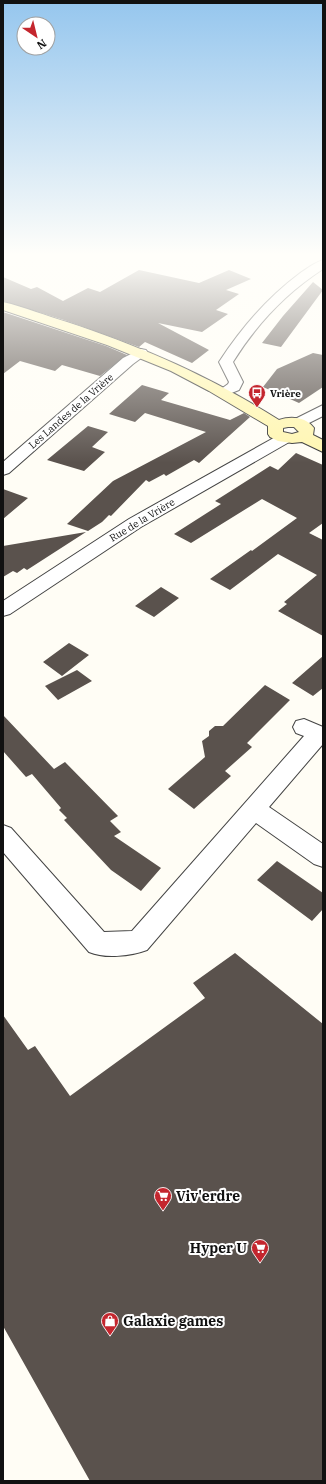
<svg xmlns="http://www.w3.org/2000/svg" width="326" height="1484" viewBox="0 0 326 1484" font-family="'IBM Plex Serif',serif">
<style>
.building{fill:#5a524d}
.lines{fill:none;stroke-linecap:round;stroke-linejoin:round}
.street-casing{stroke:#444;stroke-width:2}
.secondary-casing{stroke:#333;stroke-width:2}
.street{fill:#fff;fill-rule:evenodd}
.secondary{fill:#fff6b0;fill-rule:evenodd}
.labels{text-anchor:middle;dominant-baseline:central;stroke-width:4;stroke-linejoin:round;paint-order:stroke}
.far-poi-label{font-size:10px;font-weight:bold;fill:#111;stroke:#fff;text-anchor:start}
.far-street-label{font-size:10px;fill:#111;stroke:#fff}
.near-poi-label{font-size:14px;font-weight:bold;fill:#111;stroke:#fff;text-anchor:start}
</style>
<rect width="100%" height="100%" fill="#fffdf5"/>
<path class="building" d="M139 270 199 283 229 270 251 279 226 290 239 294 216 310 228 314 202 332 158 323 209 350 192 363 145 342 139 347 67 321 3 301V277L31 289 37 287 63 301 88 288 100 292Z
M313 282 323 290 281 347 262 343 283 316Z
M3 312 106 346 127 355 100 376 62 365 55 371 20 361 3 374Z
M313 353 323 355V387L299 403 263 387 277 369Z
M142 385 169 393 161 400 230 420 244 413 250 417 199 463 194 460 166 476 164 474 149 482 146 480 111 516 109 515 102 522 88 531 67 524 113 481 206 432 145 413 135 422 109 414Z
M88 426 108 432 92 447 105 452 84 471 47 460Z
M296 453 323 465V523L309 533 323 540V636L278 611 287 604 284 602 317 575 278 554 230 590 210 579 251 550 252 551 297 518 262 499 191 543 174 534 221 504 215 501 270 466 278 470Z
M3 489 28 498 3 519Z
M86 532 27 570 24 568 17 573 13 571 3 577V546Z
M161 587 179 598 154 617 135 606Z
M69 643 89 655 62 676 43 662Z
M323 656V688L313 696 292 683Z
M77 670 92 681 58 700 45 686Z
M265 685 290 700 247 743 252 747 225 771 231 776 194 809 168 789 205 757 202 741 209 736V731L215 726H223Z
M3 715 54 769 65 762 118 816 110 821 121 832 114 836 161 868 141 891 111 870 64 820 67 818 59 810 61 808 32 774 26 777 3 751Z
M277 861 323 893V909L312 921 257 880Z
M235 953 323 1024V1481H90L3 1326V1015L28 1050 35 1046 70 1096 205 998 193 983Z"/>
<g class="lines">
<defs>
<path id="street" d="M323 260V269C286 293 256 325 233 362L243 382 239 390 224 396 219 395 217 392 228 384 229 382 219 362C241 328 267 298 299 274 306 269 314 263 323 260Z
M141 349 146 350 148 353 133 364 9 473 3 475V462L123 358Z
M323 405V416L303 426H293L290 423 293 420Z
M285 433 291 435 293 438 291 441 141 527 10 614 3 616V601L129 519 279 435Z
M304 719 323 727V744L269 807 323 844V867L314 864 256 823 147 950C131 956 105 959 89 952L3 852V825L11 828 104 932 132 931 304 736 296 733 293 727 296 721Z"/>
<path id="secondary" d="M3 302C25 307 46 316 67 322 145 348 209 376 279 420 291 416 306 417 314 428L313 435 323 440V452L302 442 292 443 278 441 270 437 268 434V426L209 391 171 371 107 345 3 310ZM288 427H294L299 432 292 434 283 432V428Z"/>
</defs>
<use href="#street" class="street-casing"/>
<use href="#secondary" class="secondary-casing"/>
<use href="#street" class="street"/>
<use href="#secondary" class="secondary"/>
</g>
<linearGradient id="sky" x2="0" y2="1"><stop stop-color="#95c6ee"/><stop offset="0.55" stop-color="#fffefa"/><stop offset="1" stop-color="#fffefa" stop-opacity="0"/></linearGradient>
<rect width="326" height="463" fill="url(#sky)"/>
<defs>
<symbol id="bus-pin" viewBox="-11 -11 22 30"><path d="M0 17L-7.5 6A9.5 9.5 0 1 1 7.5 6Z" fill="#c4262e" stroke="#fff"/><path d="M-5-6H5V4H4V6H2V4H-2V6H-4V4H-5ZM-3.5-4V0h7V-4ZM-3.5 1.2v1.5H-2V1.2ZM2 1.2v1.5H3.5V1.2Z" fill="#fff"/></symbol>
<symbol id="supermarket-pin" viewBox="-11 -11 22 30"><path d="M0 17L-7.5 6A9.5 9.5 0 1 1 7.5 6Z" fill="#c4262e" stroke="#fff"/><path d="M-6-5.5h2.5l.6 2H6L4.5 2H-2.5L-4.4-4H-6ZM-1.5 3.2a1.3 1.3 0 1 0 .1 0ZM3 3.2a1.3 1.3 0 1 0 .1 0Z" fill="#fff"/></symbol>
<symbol id="shop-pin" viewBox="-11 -11 22 30"><path d="M0 17L-7.5 6A9.5 9.5 0 1 1 7.5 6Z" fill="#c4262e" stroke="#fff"/><path d="M-5-2.5h2.3a2.7 3.5 0 0 1 5.4 0H5L5.5 6h-11ZM-1.5-2.5h3a1.5 2.3 0 0 0-3 0Z" fill="#fff"/></symbol>
</defs>
<g fill-rule="evenodd">
<use href="#bus-pin" x="247" y="383" width="20" height="27"/>
<use href="#supermarket-pin" x="153" y="1186" width="20" height="27"/>
<use href="#supermarket-pin" x="250" y="1238" width="20" height="27"/>
<use href="#shop-pin" x="100" y="1311" width="20" height="27"/>
</g>
<g class="labels">
<g class="far-poi-label">
<text x="270" y="393">Vrière</text>
</g>
<g class="far-street-label">
<text transform="translate(71 411) rotate(-41)">Les Landes de la Vrière</text>
<text transform="translate(142 520) rotate(-31)">Rue de la Vrière</text>
</g>
<g class="near-poi-label">
<text x="176" y="1196">Viv'erdre</text>
<text x="247" y="1248" text-anchor="end">Hyper U</text>
<text x="123" y="1321">Galaxie games</text>
</g>
</g>
<rect width="326" height="1484" fill="none" stroke="#111111" stroke-width="8"/>
<g transform="translate(36 36) rotate(145)"><circle r="19" fill="#ffffff" stroke="#a0a0a0"/>
<path d="M0-3L7 15L0 10L-7 15Z" fill="#c4262e"/>
<text y="-6" font-size="11" font-weight="bold" text-anchor="middle" fill="#111111">N</text>
</g>
</svg>
